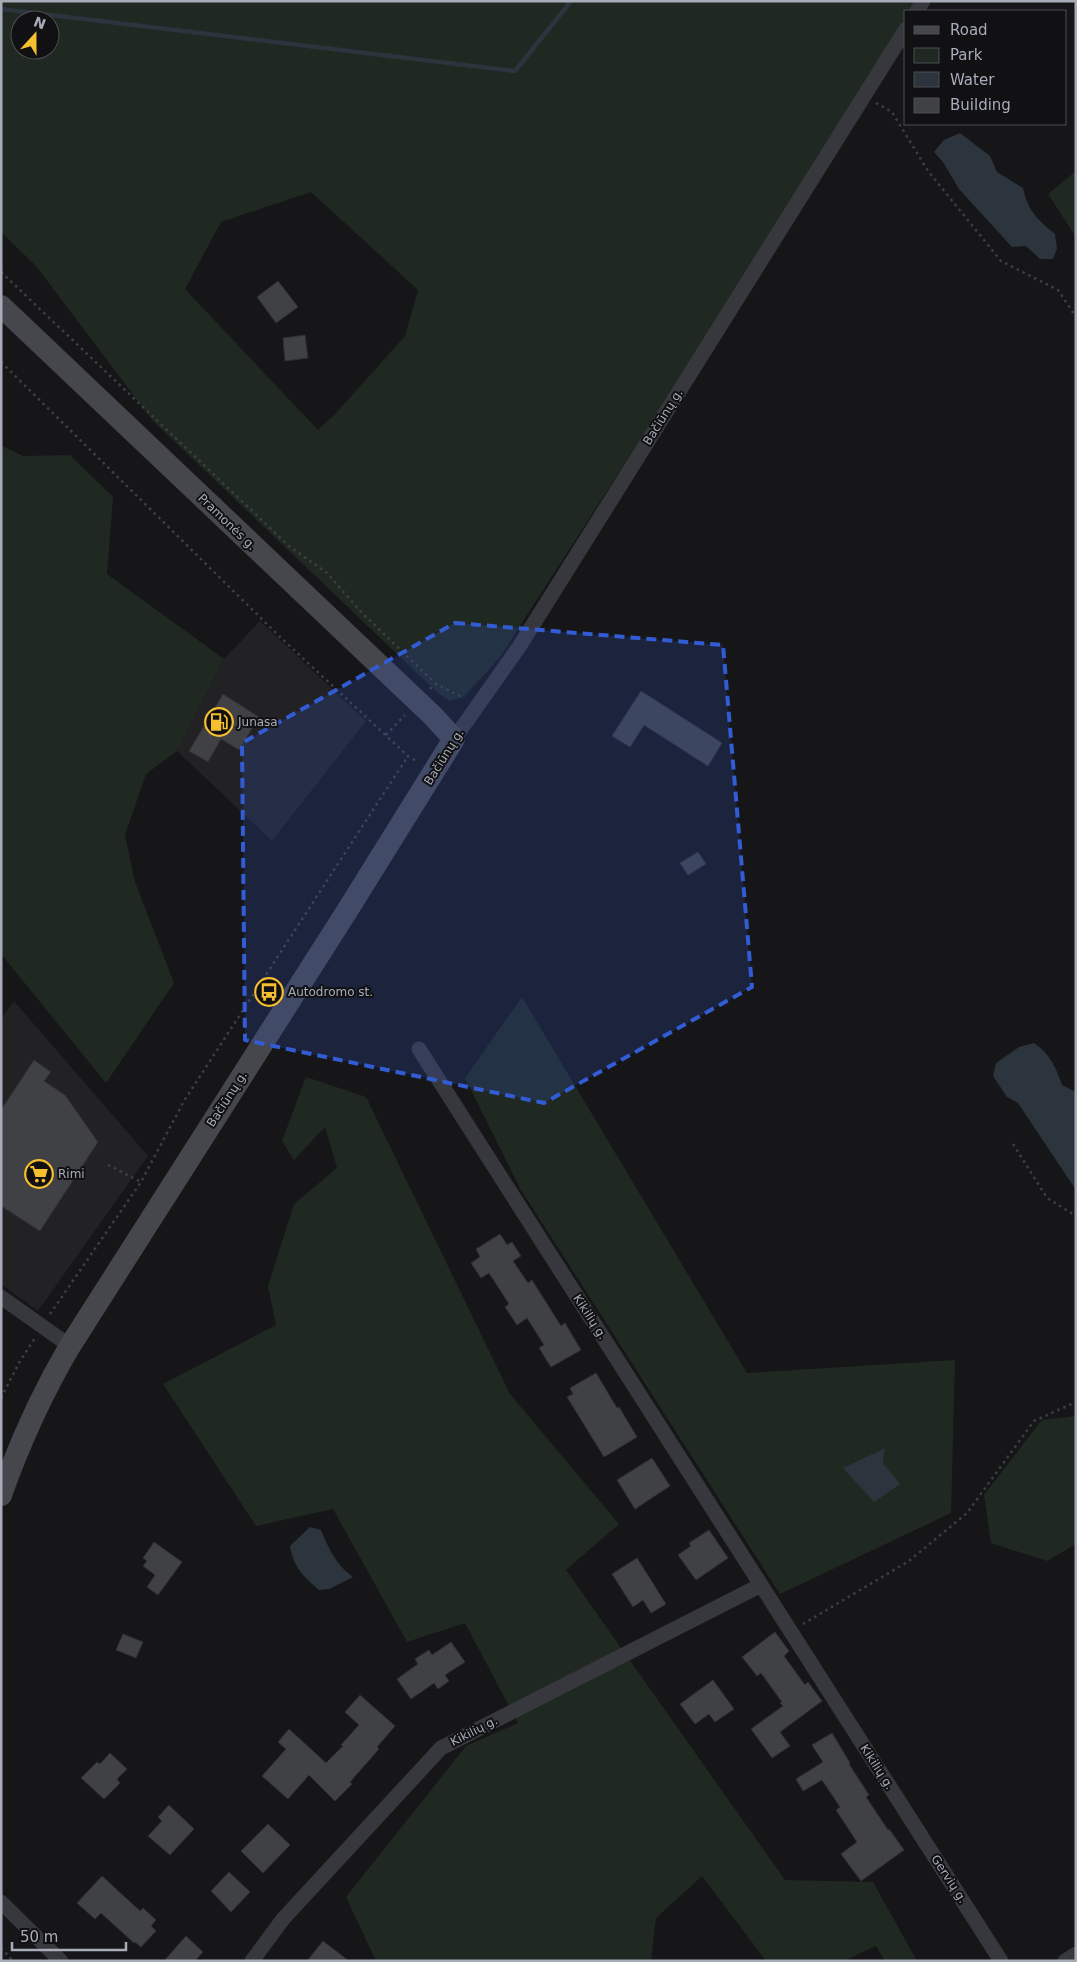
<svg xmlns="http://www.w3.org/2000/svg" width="1077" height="1962" viewBox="0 0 1077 1962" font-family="'DejaVu Sans',sans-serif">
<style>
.built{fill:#222225}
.green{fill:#202822;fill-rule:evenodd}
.water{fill:#2c343d}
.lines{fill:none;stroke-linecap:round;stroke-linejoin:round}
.stream{stroke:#2c343d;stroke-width:4.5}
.building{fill:#404145;stroke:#303034}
.path{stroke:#3d3f44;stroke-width:2.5;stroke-dasharray:2.5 4;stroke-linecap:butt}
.street{stroke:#37383d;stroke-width:15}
.secondary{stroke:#45474d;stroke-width:22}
.marked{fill:#325cd3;fill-opacity:0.2;stroke:#325cd3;stroke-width:4;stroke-dasharray:10 6;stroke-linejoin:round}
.labels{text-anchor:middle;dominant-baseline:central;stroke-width:4;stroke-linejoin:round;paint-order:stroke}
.street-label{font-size:12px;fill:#a8acb9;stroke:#111113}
.poi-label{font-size:12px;fill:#a8acb9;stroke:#111113;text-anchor:start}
</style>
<rect width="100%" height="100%" fill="#161618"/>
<path class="built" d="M260 621 366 721 272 841 177 751 224 659Z
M14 1001 148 1156 38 1311 1 1284V1019Z"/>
<path class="green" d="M1 1H922L916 11H906V27L500 657 464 697 450 701 440 695 153 421 36 266 1 232ZM20 20H50V50H20ZM311 192 418 290 405 336 336 413 318 430 185 289 221 222Z
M1076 171V237L1048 194Z
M1 445 23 456 70 455 113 497 107 574 224 659 177 751 146 774 125 835 135 882 174 983 106 1083 1 954Z
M522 997 747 1373 955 1360 951 1513 780 1594 521 1190 465 1078ZM885 1448 883 1463 844 1468Z
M306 1077 366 1097 510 1394 619 1524 566 1570 785 1880 873 1882 917 1961H885L876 1946 844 1961H766L702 1876 656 1918 651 1961H376L346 1897 466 1746 518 1723 465 1623 407 1642 333 1509 256 1526 163 1384 276 1325 268 1286 294 1204 337 1168 325 1127 294 1160 282 1141Z
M1076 1416V1544L1047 1561 991 1543 984 1495 1042 1420Z"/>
<path class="water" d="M960 133 990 156 997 172 1023 188C1028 211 1037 219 1055 234L1057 249 1053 259H1040L1026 246 1012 247 959 189 943 162 934 152 944 140Z
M1034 1043C1050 1054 1056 1067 1062 1085L1074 1091 1076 1094V1190L1018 1103 1007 1097 993 1076 996 1063 1019 1047Z
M885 1448 883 1463 900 1484 874 1502 843 1468Z
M310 1527 321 1530C329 1549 336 1565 353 1577L329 1589 319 1590C303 1576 294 1568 290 1546Z"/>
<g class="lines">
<path class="stream" d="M1 9 515 71 571 1"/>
</g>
<path class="building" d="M278 281 298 307 276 323 257 297Z
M305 335 308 358 285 361 283 338Z
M641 691 722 743 708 766 644 725 630 747 612 736Z
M223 694 259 717 239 750 221 739 208 762 189 751Z
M698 852 706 864 688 875 680 863Z
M34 1060 51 1072 44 1081 65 1095 98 1142 40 1231 1 1206V1110Z
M500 1234 507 1245 512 1242 521 1256 513 1261 528 1283 532 1280 561 1326 565 1323 581 1350 551 1367 539 1348 544 1345 527 1318 517 1325 505 1307 509 1304 489 1273 481 1278 471 1263 480 1257 476 1249Z
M596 1373 617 1408 619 1407 637 1437 604 1457 567 1397 573 1394 570 1388Z
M652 1458 670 1486 635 1509 617 1480Z
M709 1530 728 1558 696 1580 678 1555 691 1546 689 1543Z
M154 1542 182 1562 158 1595 147 1587 155 1575 143 1566 147 1561 143 1558Z
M637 1558 666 1604 651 1613 643 1600 633 1607 612 1574Z
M775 1632 789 1651 784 1656 805 1685 808 1682 822 1701 780 1732 790 1746 772 1758 751 1729 783 1706 780 1703 782 1702 761 1673 757 1676 742 1657Z
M123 1634 143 1642 136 1658 116 1650Z
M451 1642 465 1662 445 1675 449 1681 438 1689 434 1683 411 1699 397 1679 418 1664 415 1659 429 1650 432 1655Z
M713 1680 734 1709 715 1722 709 1714 695 1724 680 1704Z
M360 1695 395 1726 377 1747 379 1749 350 1782 352 1784 335 1801 309 1775 288 1799 262 1776 286 1749 278 1742 289 1729 326 1763 343 1746 341 1745 359 1725 345 1712Z
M832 1733 850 1763 849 1764 869 1795 866 1797 888 1830 889 1829 904 1850 861 1881 841 1854 857 1842 836 1810 840 1807 822 1780 803 1791 796 1779 823 1762 812 1745Z
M110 1753 127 1769 117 1779 120 1783 104 1799 81 1778 97 1762 100 1764Z
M169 1805 194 1829 170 1855 148 1836 162 1821 158 1817Z
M268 1824 290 1845 263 1873 241 1851Z
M229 1872 250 1892 231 1912 211 1891Z
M102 1876 140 1911 143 1908 156 1920 151 1926 156 1931 141 1947 135 1942 134 1943 101 1913 95 1919 77 1903Z
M186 1936 203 1952 195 1961H164Z
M323 1941 349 1961H307Z"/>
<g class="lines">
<path class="path" d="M876 103 892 112 928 171 1001 261 1058 290 1076 317
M1 272 289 546 327 573 362 613 436 684
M1 362 279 636 408 756 418 762
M430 689 436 684 464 698
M386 735 405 715
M1013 1144 1047 1198 1076 1216
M108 1165 141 1182
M50 1314 141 1182 184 1101 408 756
M1 1398 20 1361 35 1338
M803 1624 909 1561 967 1513 1034 1421 1076 1402
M1 1948 13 1961"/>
<path class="street" d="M917 11 923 1
M454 739 519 647 906 29
M419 1049 1001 1961
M1 1297 70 1346
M1 1902 61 1961
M252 1961 283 1919 441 1748 761 1585
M1065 1961 1076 1954"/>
<path class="secondary" d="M1 306 433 716 454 739 347 911 70 1346C41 1395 20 1442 1 1495"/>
</g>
<path class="marked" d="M455 623 723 645 752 987 544 1103 245 1040 242 743Z"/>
<defs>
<symbol id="fuel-ring" viewBox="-11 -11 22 22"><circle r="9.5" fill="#111113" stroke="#f6bf30" stroke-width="1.5"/><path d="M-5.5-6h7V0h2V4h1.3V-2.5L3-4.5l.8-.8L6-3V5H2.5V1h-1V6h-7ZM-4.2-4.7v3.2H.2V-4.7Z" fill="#f6bf30"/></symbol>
<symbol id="bus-ring" viewBox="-11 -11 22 22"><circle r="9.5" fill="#111113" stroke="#f6bf30" stroke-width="1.5"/><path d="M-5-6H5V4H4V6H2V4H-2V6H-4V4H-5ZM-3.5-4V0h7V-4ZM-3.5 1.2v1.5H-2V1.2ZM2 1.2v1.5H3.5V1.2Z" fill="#f6bf30"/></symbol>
<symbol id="supermarket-ring" viewBox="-11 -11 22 22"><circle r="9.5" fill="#111113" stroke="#f6bf30" stroke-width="1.5"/><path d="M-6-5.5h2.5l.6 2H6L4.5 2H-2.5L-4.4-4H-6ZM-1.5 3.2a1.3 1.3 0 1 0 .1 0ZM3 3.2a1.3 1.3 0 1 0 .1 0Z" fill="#f6bf30"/></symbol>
</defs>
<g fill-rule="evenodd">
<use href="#fuel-ring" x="203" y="706" width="32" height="32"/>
<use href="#bus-ring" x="253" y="976" width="32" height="32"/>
<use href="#supermarket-ring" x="23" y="1158" width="32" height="32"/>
</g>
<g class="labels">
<g class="street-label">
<text transform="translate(663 417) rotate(-58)">Bačiūnų g.</text>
<text transform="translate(227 522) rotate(44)">Pramonės g.</text>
<text transform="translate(444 757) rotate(-58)">Bačiūnų g.</text>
<text transform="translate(227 1099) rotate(-57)">Bačiūnų g.</text>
<text transform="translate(590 1317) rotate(57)">Kikilių g.</text>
<text transform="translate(474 1731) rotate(-27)">Kikilių g.</text>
<text transform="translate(877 1767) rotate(57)">Kikilių g.</text>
<text transform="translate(949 1879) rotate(57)">Gervių g.</text>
</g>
<g class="poi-label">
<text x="238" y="722">Junasa</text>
<text x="288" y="992">Autodromo st.</text>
<text x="58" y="1174">Rimi</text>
</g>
</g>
<rect width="1077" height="1962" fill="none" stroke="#a8acb9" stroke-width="5"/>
<rect x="904" y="10" width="162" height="115" fill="#111113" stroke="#4d4f55"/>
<rect x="914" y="26" width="25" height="8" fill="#45474d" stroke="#4d4f55"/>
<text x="950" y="35" font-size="15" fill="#a8acb9">Road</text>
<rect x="914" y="48" width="25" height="15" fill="#202822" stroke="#4d4f55"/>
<text x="950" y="60" font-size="15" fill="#a8acb9">Park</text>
<rect x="914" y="72" width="25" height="15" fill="#2c343d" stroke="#4d4f55"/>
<text x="950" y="85" font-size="15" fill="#a8acb9">Water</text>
<rect x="914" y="98" width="25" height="15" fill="#404145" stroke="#4d4f55"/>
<text x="950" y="110" font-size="15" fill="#a8acb9">Building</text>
<g transform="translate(35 35) rotate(21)"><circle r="24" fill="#111113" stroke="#4d4f55"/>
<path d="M0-4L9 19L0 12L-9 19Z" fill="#f6bf30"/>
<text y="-8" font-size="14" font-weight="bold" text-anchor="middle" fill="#a8acb9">N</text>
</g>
<path d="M12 1942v8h114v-8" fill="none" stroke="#a8acb9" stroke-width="2.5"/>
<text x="20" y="1942" font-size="15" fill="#a8acb9" stroke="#111113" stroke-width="4" paint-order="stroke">50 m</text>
</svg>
